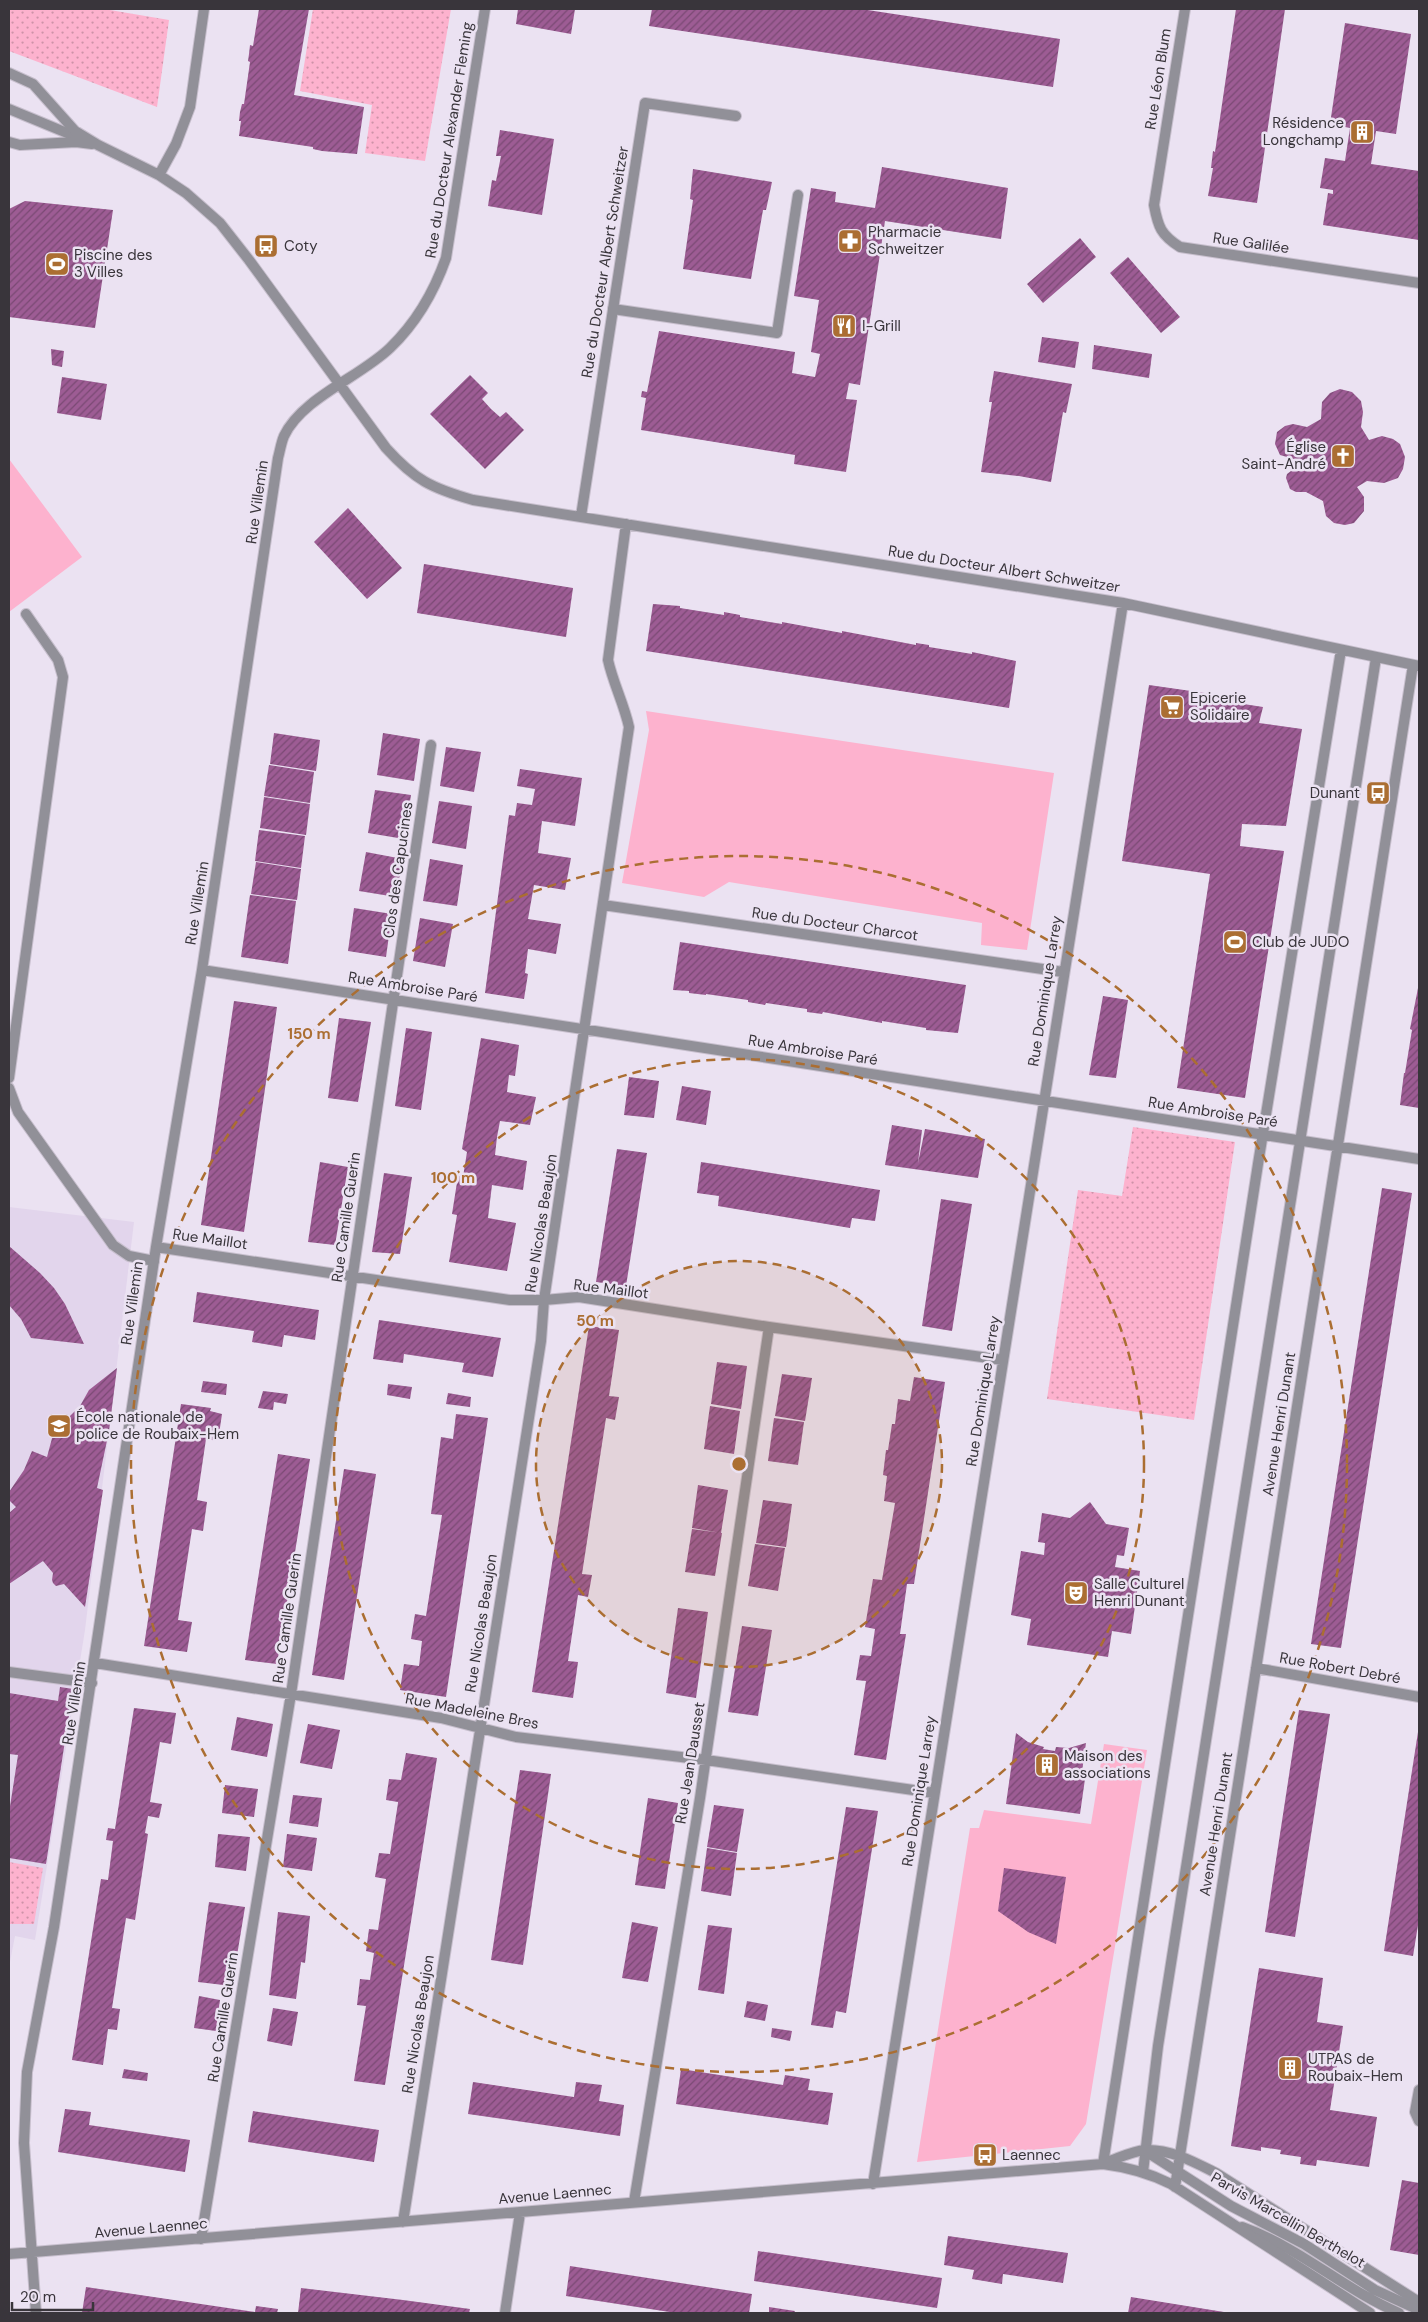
<svg xmlns="http://www.w3.org/2000/svg" width="1428" height="2322" viewBox="0 0 1428 2322" font-family="'DM Sans',sans-serif">
<style>
.built{fill:#e2d5ec}
.grass{fill:url(#grass-dots)}
.park{fill:#fdb2ce}
.building{fill:url(#building-hatch)}
.lines{fill:none;stroke-linecap:round;stroke-linejoin:round}
.service-casing{stroke:#c7bfcd;stroke-width:12}
.minor-casing{stroke:#c7bfcd;stroke-width:12}
.service{stroke:#919098;stroke-width:10}
.minor{stroke:#919098;stroke-width:10}
.ring{fill:none;stroke:#ab6e32;stroke-width:2.5;stroke-dasharray:9 6}
.labels{text-anchor:middle;dominant-baseline:central;stroke-width:5;stroke-linejoin:round;paint-order:stroke}
.street-label{font-size:15px;fill:#39353b;stroke:#ebe2f2}
.poi-label{font-size:15px;fill:#39353b;stroke:#ebe2f2;text-anchor:start}
.centre{fill:#ab6e32;stroke:#ebe2f2;stroke-width:2.5}
.ring-label{font-size:15px;text-anchor:middle;font-weight:bold;fill:#ab6e32;stroke:#ebe2f2;stroke-width:5;stroke-linejoin:round;paint-order:stroke}
</style>
<defs>
<pattern id="grass-dots" width="8" height="8" patternUnits="userSpaceOnUse" patternTransform="scale(1.25)"><rect width="8" height="8" fill="#fdb2ce"/><path d="M2 2h.1M6 6h.1" fill="none" stroke="#ce92a8" stroke-width="1.8" stroke-linecap="round"/></pattern>
<pattern id="building-hatch" width="6" height="6" patternUnits="userSpaceOnUse" patternTransform="scale(1.25)"><rect width="6" height="6" fill="#9d5c94"/><path d="M-1 1l2-2M0 6l6-6M5 7l2-2" fill="none" stroke="#7a4974"/></pattern>
</defs>
<rect width="100%" height="100%" fill="#ebe2f2"/>
<path class="built" d="M9 1207 134 1222 85 1630 35 1940 15 1936 9 1967Z"/>
<path class="grass" d="M9 9H104L169 20 157 107 9 51Z
M313 9H451L425 161 365 153 372 105 300 91Z
M1133 1127 1235 1142 1194 1420 1047 1399 1078 1190 1122 1196Z
M9 1862 43 1868 34 1924H9Z"/>
<path class="park" d="M9 459 82 557 9 612Z
M646 711 1054 773 1027 950 981 945 982 923 729 882 704 897 622 883 649 730Z
M1104 1744 1147 1750 1086 2124 1070 2146 917 2162 970 1828H979L984 1810 1091 1824Z"/>
<path class="building" d="M259 9H309L294 95 364 107 357 154 322 151 313 149V147L239 136 241 121H239L240 112 242 104H244L250 62 248 61 249 54 250 45 253 46Z
M518 9H575L571 34 516 24Z
M652 9H861L1060 39 1053 87 649 26Z
M1236 9H1285L1257 203 1208 196 1213 168H1211L1213 151 1215 152Z
M1345 23 1411 34 1396 134 1376 131 1371 164 1419 171V240L1323 225 1328 193 1333 194V190L1320 188 1325 158 1345 161 1350 128 1330 124Z
M500 130 554 139 542 215 488 206 492 180 496 181 501 156H496Z
M882 167 1008 188 1001 239 885 221 860 385 849 383 846 399 857 400 846 472 794 464 795 455 641 430 646 398 641 397 642 391 647 392 659 331 795 352 792 373 815 377 820 354 811 352 819 300 794 296 811 188 836 192 835 202 875 208Z
M693 169 772 182 766 210H763L751 279 683 269 693 200 690 199Z
M25 201 113 210 95 328 9 317V209Z
M1080 238 1096 257 1043 303 1027 284Z
M1128 257 1180 317 1161 333 1110 273Z
M1042 337 1079 342 1075 368 1038 362Z
M1094 345 1152 354 1149 378 1092 369Z
M51 349 64 351 62 367 52 365Z
M994 371 1072 384 1066 413 1063 412 1051 482 1019 476 981 472 992 402H989Z
M470 375 488 393 482 399 491 409 500 417 506 412 524 430 485 469 430 414Z
M62 377 107 384 101 420 57 413Z
M1340 389 1352 392 1361 401 1363 412 1361 427 1369 440 1382 436 1393 439 1400 444 1405 457 1403 469 1398 478 1384 483 1367 481 1357 487 1364 497V511L1354 523 1345 525 1334 523 1326 516 1323 501 1306 492H1296L1290 489 1286 478 1287 474 1295 468 1294 459 1280 455 1275 444 1277 432 1285 426 1293 424 1307 427 1321 419 1322 402 1330 393Z
M348 508 402 568 367 599 314 542Z
M424 564 573 588 566 637 417 613Z
M653 604 680 606V608L724 615V612L740 615V617L782 624V622L842 633V631L916 645V643L929 645V647L972 654V652L1016 661 1009 708 646 651Z
M1149 685 1240 698 1237 703 1263 707 1259 723 1302 729 1286 826 1242 824 1240 846 1284 851 1245 1098 1177 1088 1210 874 1122 861Z
M274 733 320 740 316 771 270 764Z
M383 733 420 739 414 781 377 775Z
M446 747 481 752 474 792 440 786Z
M269 765 314 772 310 803 264 796Z
M520 769 582 778 575 826 542 821 538 853 571 858 565 890 534 885 528 919 561 924 556 954 528 949 525 973 528 974 524 999 485 993 509 815 515 816 517 803 532 805 535 789 517 786Z
M375 790 411 795 404 839 368 833Z
M264 797 310 804 306 835 260 828Z
M439 801 472 806 466 849 432 843Z
M259 830 305 836 301 868 255 861Z
M366 852 403 859 396 897 359 891Z
M430 859 463 865 457 906 423 901Z
M256 862 301 869 297 900 251 894Z
M250 895 296 901 288 964 241 957Z
M354 908 392 914 386 957 348 951Z
M420 918 453 924 445 967 413 961Z
M680 942 966 985 958 1033 926 1030V1028L882 1021V1023L823 1012 822 1014 807 1012V1009L766 1003 765 1005 748 1002V1000L706 994V995L689 993V991L673 990Z
M1418 988H1419V1108L1400 1105 1404 1073H1405L1412 1030 1410 1029Z
M1103 996 1128 1000 1116 1078 1089 1075Z
M234 1001 277 1007 244 1232 201 1225Z
M339 1018 371 1022 358 1102 328 1098Z
M406 1028 432 1032 421 1110 395 1106Z
M481 1038 519 1045 515 1076 509 1075 507 1092 536 1097 530 1125 500 1121 497 1137 495 1155 527 1161 523 1190 492 1185 488 1218 516 1223 507 1271 449 1262 457 1215 452 1214 458 1176 463 1177 467 1152 462 1149Z
M629 1077 659 1081 654 1118 624 1115Z
M682 1086 711 1091 706 1125 676 1120Z
M892 1125 922 1130 918 1163 925 1129 985 1139 978 1178 885 1165Z
M617 1149 647 1153 626 1286 596 1282Z
M320 1162 348 1167 335 1245 308 1242Z
M701 1162 880 1190 875 1221 852 1218 850 1228 718 1206 719 1196 697 1193Z
M384 1173 412 1177 400 1254 372 1252Z
M1382 1188 1412 1193 1341 1648 1311 1644Z
M941 1199 972 1204 952 1331 922 1326Z
M9 1246 40 1273 54 1288 65 1304 84 1344 31 1338 21 1319 9 1305Z
M197 1292 319 1310 315 1340 284 1335 282 1347 252 1342 254 1331 193 1322Z
M379 1320 501 1338 493 1377 462 1372 464 1363 404 1354 403 1363 373 1359Z
M589 1326 619 1330 609 1396 619 1397 615 1420 606 1418 582 1574 592 1575 588 1597 578 1595 568 1661 578 1662 573 1698 532 1692Z
M717 1362 747 1366 741 1409 711 1404Z
M117 1368 109 1431 97 1488 103 1490 85 1607 64 1584 56 1586 53 1583 52 1580 53 1573 43 1561 9 1584V1513L16 1507 9 1500V1492L24 1470 32 1451 47 1457 55 1427 64 1428 67 1419 80 1406 89 1390Z
M782 1374 812 1378 805 1421 775 1416Z
M914 1377 945 1382 914 1584H907L900 1634H906L886 1760 854 1755 866 1681 856 1680 860 1655 871 1656 875 1629 865 1627 873 1579 882 1580 895 1503 884 1501 887 1476 883 1475 886 1450H888L892 1424H895L898 1399 910 1401Z
M203 1381 227 1384 226 1395 201 1392Z
M388 1384 412 1387 410 1399 387 1395Z
M263 1391 288 1394 286 1404 274 1402 273 1410 258 1408Z
M448 1393 471 1397 470 1407 446 1404Z
M181 1404 211 1408 210 1411 222 1414 218 1441 206 1439 197 1500 207 1502 203 1531 192 1529 178 1620 192 1622 187 1652 144 1646Z
M710 1406 740 1411 734 1454 704 1449Z
M456 1414 488 1418 446 1697 400 1690 404 1664 419 1666 422 1641 411 1639 415 1614 426 1616 442 1515 431 1514 441 1437 453 1439Z
M774 1418 804 1422 798 1465 768 1461Z
M278 1454 310 1459 277 1664 245 1660Z
M344 1469 376 1474 344 1680 312 1675Z
M698 1485 728 1490 721 1533 692 1528Z
M763 1500 792 1504 786 1547 756 1543Z
M1090 1502 1106 1524 1129 1528 1124 1556 1117 1555 1115 1567 1140 1571 1131 1634 1112 1631 1108 1657 1027 1645 1031 1619 1011 1615 1021 1551 1044 1555 1045 1543 1038 1542 1042 1513 1070 1518Z
M692 1529 722 1533 715 1576 685 1572Z
M755 1544 785 1548 778 1591 748 1586Z
M678 1608 708 1612 696 1698 666 1693Z
M742 1626 772 1630 758 1716 728 1712Z
M60 1687 73 1689 46 1864 9 1858V1813L18 1755 9 1754V1693L58 1701Z
M134 1708 176 1713 171 1744 160 1742 150 1802 162 1804 159 1818 148 1816 145 1833 148 1834 135 1920 126 1918 112 2008 120 2009 117 2030 108 2029 103 2065 72 2060 101 1879 108 1880 113 1841 106 1840 108 1828 115 1829Z
M1299 1710 1330 1714 1295 1937 1265 1932Z
M237 1717 273 1724 267 1757 231 1750Z
M308 1724 340 1730 332 1769 300 1763Z
M1418 1732 1419 1919 1413 1956 1384 1951Z
M1016 1733 1028 1742 1044 1747 1043 1749 1055 1751 1056 1747 1069 1748 1086 1743 1081 1779H1085L1080 1814 1006 1804Z
M406 1753 437 1758 385 2085 354 2081 366 2006 357 2005 360 1979 370 1980 374 1953 366 1951 369 1929 378 1930 386 1879 375 1877 379 1853 390 1854 398 1803V1802L386 1800 389 1779 401 1780Z
M520 1770 551 1774 523 1965 491 1960Z
M225 1785 258 1789 254 1817 222 1813Z
M293 1795 322 1798 318 1827 289 1823Z
M648 1798 678 1803 665 1889 635 1885Z
M714 1805 744 1809 737 1852 707 1847Z
M846 1807 878 1811 846 2013 836 2011 833 2028 811 2025Z
M218 1834 250 1837 246 1871 215 1867Z
M287 1834 317 1838 312 1871 283 1867Z
M707 1848 737 1853 731 1896 701 1891Z
M1004 1868 1066 1877 1056 1944 1028 1932 998 1911Z
M209 1902 245 1907 232 1986 198 1982Z
M278 1912 310 1916 305 1963 301 1962 296 1999 269 1995Z
M632 1922 658 1927 648 1982 622 1978Z
M708 1925 732 1928 724 1994 698 1990Z
M1259 1968 1323 1978 1317 2022 1343 2026 1330 2110 1377 2117 1369 2167 1317 2160 1316 2166 1300 2164 1301 2157 1280 2154 1281 2150 1261 2147V2151L1231 2146Z
M199 1996 220 2000 216 2031 194 2028Z
M747 2001 768 2005 765 2021 744 2017Z
M273 2008 298 2012 292 2046 267 2041Z
M772 2028 792 2031 790 2041 771 2037Z
M124 2069 148 2073 147 2081 122 2078Z
M681 2069 783 2085 785 2075 810 2079 808 2090 833 2093 828 2125 676 2104Z
M473 2082 574 2097 576 2082 602 2085 599 2101 624 2105 620 2136 468 2114Z
M65 2109 91 2112 89 2125 190 2140 185 2172 58 2152Z
M253 2111 379 2130 374 2162 248 2142Z
M1402 2180 1419 2183V2255L1390 2250Z
M948 2236 1068 2253 1063 2283 1003 2274 1002 2284 972 2279 974 2270 944 2265Z
M758 2251 942 2278 937 2308 754 2281Z
M570 2266 752 2294 749 2313H676L566 2296Z
M86 2287 255 2312 256 2306 278 2309 277 2313H82Z
M301 2288 403 2300 470 2309 469 2313H298Z
M1131 2297 1224 2312V2313H1128Z
M769 2307 795 2311 794 2313H769Z"/>
<g class="lines">
<defs>
<path id="service" d="M9 109 84 140
M613 309 777 333 798 195
M9 1078 63 677 58 660 26 614
M9 1088 18 1112 113 1245 129 1256 154 1261
M9 1672 92 1683
M1144 2150 1231 2206 1304 2244 1375 2290 1419 2310
M1143 2172 1158 2046 1376 658
M1242 2227C1299 2247 1343 2289 1399 2313"/>
<path id="minor" d="M1185 9 1154 205C1158 227 1161 235 1180 247L1419 283
M9 73 33 84 75 131 98 145 159 175 186 193 220 223 249 260 386 448C415 480 431 488 473 500L1123 603 1419 666
M9 142 20 145 76 142 92 144
M159 175 176 144 190 107 204 9
M581 516 645 103 736 116
M603 905 1063 972
M202 970 1419 1159
M156 1247 510 1300H544L579 1297 769 1327 1003 1360
M95 1663 441 1718 516 1737 706 1760 934 1793
M1256 1668 1419 1697
M1419 2090 1415 2112 1419 2121
M1104 2163C1117 2159 1132 2151 1145 2150 1171 2149 1194 2162 1216 2173L1419 2302
M1103 2164 1258 1164 1341 650
M873 2184 1123 603
M1175 2187 1413 665
M634 2202 700 1798 769 1327
M403 2222 541 1341 544 1300 629 727C624 704 613 683 608 660L626 524
M201 2239 291 1694 431 745
M9 2254 1103 2164C1127 2167 1149 2173 1171 2184L1370 2313
M36 2313 24 2143 27 2072 54 1927 156 1247 202 970 278 458C280 451 281 443 284 436 302 398 360 377 390 348 416 323 434 292 446 258L485 9
M505 2313 520 2213"/>
</defs>
<use href="#service" class="service-casing"/>
<use href="#minor" class="minor-casing"/>
<use href="#service" class="service"/>
<use href="#minor" class="minor"/>
</g>
<circle cx="739" cy="1464" r="203" fill="#ab6e32" fill-opacity=".12"/>
<g class="ring">
<circle cx="739" cy="1464" r="203"/>
<circle cx="739" cy="1464" r="405"/>
<circle cx="739" cy="1464" r="608"/>
</g>
<defs>
<symbol id="building-square" viewBox="-11 -11 22 22"><rect x="-9" y="-9" width="18" height="18" rx="4" fill="#ab6e32" stroke="#ebe2f2"/><path d="M-4-6H4V6H1V3H-1V6H-4ZM-2.5-4.3h1.7v1.8h-1.7ZM.8-4.3h1.7v1.8H.8ZM-2.5-1h1.7V.8h-1.7ZM.8-1h1.7V.8H.8Z" fill="#fff"/></symbol>
<symbol id="pharmacy-square" viewBox="-11 -11 22 22"><rect x="-9" y="-9" width="18" height="18" rx="4" fill="#ab6e32" stroke="#ebe2f2"/><path d="M-2-6h4v4h4v4h-4v4h-4v-4h-4v-4h4Z" fill="#fff"/></symbol>
<symbol id="bus-square" viewBox="-11 -11 22 22"><rect x="-9" y="-9" width="18" height="18" rx="4" fill="#ab6e32" stroke="#ebe2f2"/><path d="M-5-6H5V4H4V6H2V4H-2V6H-4V4H-5ZM-3.5-4V0h7V-4ZM-3.5 1.2v1.5H-2V1.2ZM2 1.2v1.5H3.5V1.2Z" fill="#fff"/></symbol>
<symbol id="stadium-square" viewBox="-11 -11 22 22"><rect x="-9" y="-9" width="18" height="18" rx="4" fill="#ab6e32" stroke="#ebe2f2"/><path d="M0-5a6.5 5 0 1 0 0 10a6.5 5 0 1 0 0-10ZM-3.5-1.8h7v3.6h-7Z" fill="#fff"/></symbol>
<symbol id="restaurant-square" viewBox="-11 -11 22 22"><rect x="-9" y="-9" width="18" height="18" rx="4" fill="#ab6e32" stroke="#ebe2f2"/><path d="M-5-6h1v4h1v-4h1v4h1v-4h1v5L-1.5 .5V6h-2V.5L-5-1ZM5-6V6H3V1.5H1.5Q1.5-4 5-6Z" fill="#fff"/></symbol>
<symbol id="church-square" viewBox="-11 -11 22 22"><rect x="-9" y="-9" width="18" height="18" rx="4" fill="#ab6e32" stroke="#ebe2f2"/><path d="M-1.2-6h2.4v3.5h3.3v2.4h-3.3V6h-2.4V-.1h-3.3v-2.4h3.3Z" fill="#fff"/></symbol>
<symbol id="supermarket-square" viewBox="-11 -11 22 22"><rect x="-9" y="-9" width="18" height="18" rx="4" fill="#ab6e32" stroke="#ebe2f2"/><path d="M-6-5.5h2.5l.6 2H6L4.5 2H-2.5L-4.4-4H-6ZM-1.5 3.2a1.3 1.3 0 1 0 .1 0ZM3 3.2a1.3 1.3 0 1 0 .1 0Z" fill="#fff"/></symbol>
<symbol id="university-square" viewBox="-11 -11 22 22"><rect x="-9" y="-9" width="18" height="18" rx="4" fill="#ab6e32" stroke="#ebe2f2"/><path d="M0-5L7-2L0 1L-7-2ZM-4 1L0 2.5L4 1V4Q0 6-4 4Z" fill="#fff"/></symbol>
<symbol id="theatre-square" viewBox="-11 -11 22 22"><rect x="-9" y="-9" width="18" height="18" rx="4" fill="#ab6e32" stroke="#ebe2f2"/><path d="M-5-5.5Q0-4 5-5.5V0Q5 5 0 6Q-5 5-5 0ZM-3.3-2.5H-1v1.5H-3.3ZM1-2.5H3.3v1.5H1ZM-2.8 1Q0 5.5 2.8 1Z" fill="#fff"/></symbol>
</defs>
<g fill-rule="evenodd">
<use href="#building-square" x="1348" y="118" width="28" height="28"/>
<use href="#pharmacy-square" x="836" y="227" width="28" height="28"/>
<use href="#bus-square" x="252" y="232" width="28" height="28"/>
<use href="#stadium-square" x="43" y="250" width="28" height="28"/>
<use href="#restaurant-square" x="830" y="312" width="28" height="28"/>
<use href="#church-square" x="1329" y="442" width="28" height="28"/>
<use href="#supermarket-square" x="1158" y="693" width="28" height="28"/>
<use href="#bus-square" x="1364" y="779" width="28" height="28"/>
<use href="#stadium-square" x="1221" y="928" width="28" height="28"/>
<use href="#university-square" x="45" y="1412" width="28" height="28"/>
<use href="#theatre-square" x="1062" y="1579" width="28" height="28"/>
<use href="#building-square" x="1033" y="1751" width="28" height="28"/>
<use href="#building-square" x="1276" y="2054" width="28" height="28"/>
<use href="#bus-square" x="971" y="2141" width="28" height="28"/>
</g>
<g class="labels">
<g class="street-label">
<text transform="translate(1158 79) rotate(-81)">Rue Léon Blum</text>
<text transform="translate(449 140) rotate(-81)">Rue du Docteur Alexander Fleming</text>
<text transform="translate(1251 243) rotate(8)">Rue Galilée</text>
<text transform="translate(605 262) rotate(-81)">Rue du Docteur Albert Schweitzer</text>
<text transform="translate(257 502) rotate(-82)">Rue Villemin</text>
<text transform="translate(1004 569) rotate(9)">Rue du Docteur Albert Schweitzer</text>
<text transform="translate(398 870) rotate(-82)">Clos des Capucines</text>
<text transform="translate(197 903) rotate(-81)">Rue Villemin</text>
<text transform="translate(835 924) rotate(8)">Rue du Docteur Charcot</text>
<text transform="translate(413 987) rotate(9)">Rue Ambroise Paré</text>
<text transform="translate(1045 991) rotate(-81)">Rue Dominique Larrey</text>
<text transform="translate(813 1050) rotate(9)">Rue Ambroise Paré</text>
<text transform="translate(1213 1112) rotate(9)">Rue Ambroise Paré</text>
<text transform="translate(346 1217) rotate(-82)">Rue Camille Guerin</text>
<text transform="translate(541 1223) rotate(-81)">Rue Nicolas Beaujon</text>
<text transform="translate(210 1239) rotate(8)">Rue Maillot</text>
<text transform="translate(611 1289) rotate(7)">Rue Maillot</text>
<text transform="translate(132 1303) rotate(-82)">Rue Villemin</text>
<text transform="translate(983 1391) rotate(-81)">Rue Dominique Larrey</text>
<text transform="translate(1279 1424) rotate(-81)">Avenue Henri Dunant</text>
<text transform="translate(287 1618) rotate(-82)">Rue Camille Guerin</text>
<text transform="translate(481 1623) rotate(-81)">Rue Nicolas Beaujon</text>
<text transform="translate(1340 1668) rotate(10)">Rue Robert Debré</text>
<text transform="translate(74 1703) rotate(-81)">Rue Villemin</text>
<text transform="translate(472 1711) rotate(11)">Rue Madeleine Bres</text>
<text transform="translate(690 1763) rotate(-81)">Rue Jean Dausset</text>
<text transform="translate(919 1791) rotate(-81)">Rue Dominique Larrey</text>
<text transform="translate(1216 1824) rotate(-81)">Avenue Henri Dunant</text>
<text transform="translate(223 2017) rotate(-81)">Rue Camille Guerin</text>
<text transform="translate(418 2024) rotate(-81)">Rue Nicolas Beaujon</text>
<text transform="translate(555 2194) rotate(-5)">Avenue Laennec</text>
<text transform="translate(1288 2220) rotate(30)">Parvis Marcellin Berthelot</text>
<text transform="translate(151 2228) rotate(-5)">Avenue Laennec</text>
</g>
<g class="poi-label">
<text x="1344" y="123" text-anchor="end">Résidence<tspan x="1344" dy="17">Longchamp</tspan></text>
<text x="868" y="232">Pharmacie<tspan x="868" dy="17">Schweitzer</tspan></text>
<text x="284" y="246">Coty</text>
<text x="74" y="255">Piscine des<tspan x="74" dy="17">3 Villes</tspan></text>
<text x="862" y="326">I-Grill</text>
<text x="1326" y="447" text-anchor="end">Église<tspan x="1326" dy="17">Saint-André</tspan></text>
<text x="1190" y="698">Epicerie<tspan x="1190" dy="17">Solidaire</tspan></text>
<text x="1360" y="793" text-anchor="end">Dunant</text>
<text x="1252" y="942">Club de JUDO</text>
<text x="76" y="1417">École nationale de<tspan x="76" dy="17">police de Roubaix-Hem</tspan></text>
<text x="1094" y="1584">Salle Culturel<tspan x="1094" dy="17">Henri Dunant</tspan></text>
<text x="1064" y="1756">Maison des<tspan x="1064" dy="17">associations</tspan></text>
<text x="1308" y="2059">UTPAS de<tspan x="1308" dy="17">Roubaix-Hem</tspan></text>
<text x="1002" y="2155">Laennec</text>
</g>
</g>
<circle cx="739" cy="1464" r="8" class="centre"/>
<g class="ring-label">
<text x="309" y="1039">150 m</text>
<text x="453" y="1183">100 m</text>
<text x="595" y="1326">50 m</text>
</g>
<rect width="1428" height="2322" fill="none" stroke="#39353b" stroke-width="20"/>
<path d="M12 2302v8h81v-8" fill="none" stroke="#39353b" stroke-width="2.5"/>
<text x="20" y="2302" font-size="15" fill="#39353b" stroke="#ebe2f2" stroke-width="4" paint-order="stroke">20 m</text>
</svg>
